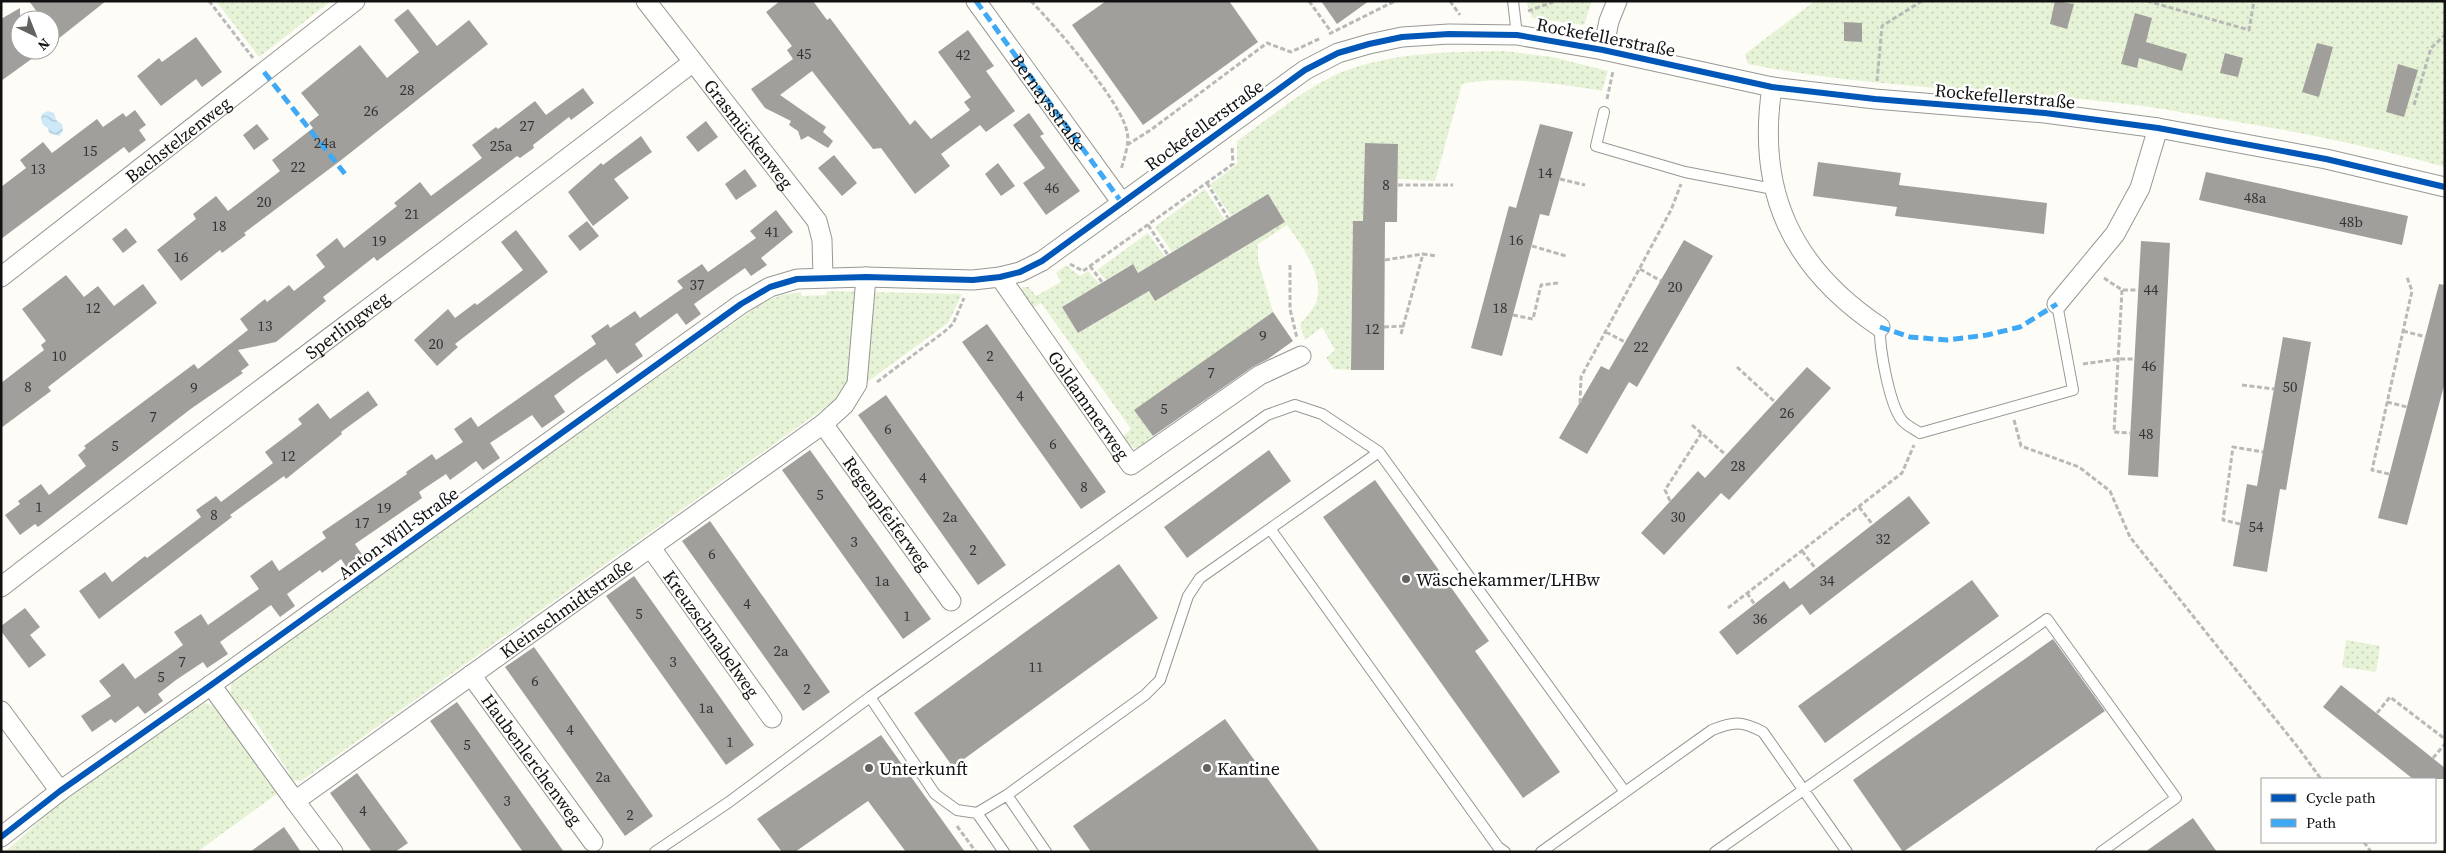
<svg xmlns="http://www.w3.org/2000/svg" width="2446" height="853" viewBox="0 0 2446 853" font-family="'Source Serif 4',serif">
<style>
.green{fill:url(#green-dots)}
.water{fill:url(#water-waves)}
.building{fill:#a19f9c}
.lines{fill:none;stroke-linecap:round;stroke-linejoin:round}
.service-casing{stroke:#979795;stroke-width:12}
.minor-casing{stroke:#979795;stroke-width:21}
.path{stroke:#b9b9b8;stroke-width:3;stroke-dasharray:5 2.5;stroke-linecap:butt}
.service{stroke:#fffffe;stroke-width:10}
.minor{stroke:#fffffe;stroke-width:19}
.quiet{stroke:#3fa9f5;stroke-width:5;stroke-dasharray:10 5;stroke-linecap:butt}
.cycleway-casing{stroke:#fff;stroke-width:9}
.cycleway{stroke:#0057b8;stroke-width:6}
.poi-dot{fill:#646362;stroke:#fff;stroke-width:2}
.labels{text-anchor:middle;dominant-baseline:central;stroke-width:5;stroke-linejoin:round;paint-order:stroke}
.number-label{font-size:15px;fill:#353434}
.street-label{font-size:18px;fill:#111;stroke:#fff}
.poi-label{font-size:18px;fill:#111;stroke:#fff;text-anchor:start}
</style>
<defs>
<pattern id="green-dots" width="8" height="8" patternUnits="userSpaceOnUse" patternTransform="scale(1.25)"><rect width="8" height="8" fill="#e7f3d7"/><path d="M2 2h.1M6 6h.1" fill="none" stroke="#c5cfb8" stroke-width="1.8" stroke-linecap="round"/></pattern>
<pattern id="water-waves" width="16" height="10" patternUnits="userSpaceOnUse" patternTransform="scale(1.25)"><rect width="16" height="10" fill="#cde8f7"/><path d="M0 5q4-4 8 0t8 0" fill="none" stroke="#afc6d3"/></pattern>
</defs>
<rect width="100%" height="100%" fill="#fdfcf7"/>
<path class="green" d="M216 1H331L259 57Z
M1526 1H1592L1584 25 1532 18Z
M1815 1H2445V167C2367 145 2288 130 2209 117 2179 112 2149 106 2119 103 1994 89 1872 89 1748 64L1745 54Z
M1504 51 1552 57 1608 71 1602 91C1564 84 1500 75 1462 84L1435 181 1398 179V144L1365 143 1363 221 1353 222 1351 370 1334 369 1326 358 1335 350 1322 327 1305 340 1300 325C1305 318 1312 311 1316 303 1326 278 1301 244 1287 225L1258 244V260L1273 312 1135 411 1155 439 1142 447 1134 448 1120 439 1131 429 1041 303 1030 309 1020 294 1022 287H1029L1036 296 1061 282 1056 273 1066 265 1080 276 1088 271 1100 284 1062 307 1079 333 1149 291 1155 301 1285 222 1268 194 1231 216 1210 185 1237 164V141C1270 118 1304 88 1342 72 1394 52 1449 52 1504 51Z
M1205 189 1225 220 1172 252 1155 227Z
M1148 233 1165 257 1138 273 1132 264 1106 280 1097 270Z
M827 291 962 294 948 323 870 380 830 404 301 781 286 779 290 774 248 710 239 709 231 698V682L763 302 782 295 801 292 802 296 826 295Z
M2346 640 2380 646 2376 672 2342 667Z
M203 702 216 707 278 793 197 852H5L56 806Z"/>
<path class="water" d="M48 111 54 113 56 120 62 124 63 131 59 136 49 133 48 128 43 125 41 119 42 114Z"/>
<path class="building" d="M29 1H106L58 39 50 29V20H43Z
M780 1H813L827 20 830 18 910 125 915 120 931 139 970 110 964 102 971 97 938 52 968 30 994 66 986 71 1015 111 986 132 980 125 941 154 950 166 915 194 881 148 873 149 812 71 780 95 826 127 823 132 833 141 828 148 808 136 801 140 798 131 789 125 791 121 765 108 751 89 793 59 787 50 792 46 766 12Z
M1106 1H1229L1258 42 1143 125 1072 25Z
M1321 1H1369L1337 24Z
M2055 1 2074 4 2067 29 2050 24Z
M20 8V50H44L1 81V19Z
M408 9 437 46 469 20 488 44 340 161 244 233 246 235 222 253 220 250 181 281 157 250 196 219 193 214 216 196 228 211 280 171 272 160 313 128 309 123 319 115 301 93 360 45 387 78 419 52 394 20Z
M2135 13 2152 18 2146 42 2187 54 2182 71 2139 58 2137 68 2121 64Z
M1844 22 1862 23V42L1844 41Z
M196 37 222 72 202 87 196 79 161 106 137 76 159 58 162 62Z
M2317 43 2333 47 2319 97 2302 92Z
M2225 53 2243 58 2238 77 2220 73Z
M2398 64 2418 70 2404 117 2386 112Z
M583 88 594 103 571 120 569 117 533 145 534 148 520 158 517 156 377 261 374 257 323 297 326 301 276 342 238 350 249 365 241 371 243 373 192 408 38 527 35 524 20 535 5 515 20 504 18 501 41 484 49 495 86 466 78 455 86 448 84 446 194 364 198 369 248 330 240 319 265 299 267 302 289 285 294 291 325 267 316 255 337 238 344 248 397 206 394 203 420 182 431 196 482 158 472 145 496 127 498 129 535 101 546 115Z
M135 110 146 125 139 130 146 140 129 153 124 147 1 239V187L26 168 20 160 43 142 52 153 97 119 103 127 123 113 126 117Z
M1029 113 1044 134 1040 136 1080 191 1046 215 1023 183 1045 168 1013 125Z
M706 121 718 137 698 152 686 137Z
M257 124 269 139 254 150 243 135Z
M1540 124 1573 132 1549 216 1540 214 1502 356 1471 348 1509 206 1516 208Z
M641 136 652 152 614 179 629 198 593 226 568 192 601 163 603 165Z
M1365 143 1398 144 1397 222H1385L1384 370H1351L1353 221H1363Z
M834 155 857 183 842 196 818 168Z
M1818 162 1901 173 1899 185 2047 203 2044 234 1895 216 1897 207 1813 196Z
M998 163 1015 186 1001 196 985 174Z
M745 169 757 186 736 200 725 184Z
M2206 172 2408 216 2402 245 2199 200Z
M1268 194 1285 222 1155 301 1149 291 1078 333 1062 307 1133 264 1138 273Z
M776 210 793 232 761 258 767 265 751 276 745 268 694 304 701 314 686 325 677 313 635 344 643 356 617 374 606 359 580 377 554 396 565 412 542 428 532 415 490 443 500 458 483 470 476 461 450 480 446 474 419 492 422 498 355 544 363 556 347 568 341 559 322 573 320 570 287 594 295 606 280 617 271 605 220 642 228 654 207 668 203 662 176 680 158 694 163 701 145 714 138 706 115 723 111 719 92 732 81 716 111 696 99 681 123 663 135 679 162 660 183 645 174 632 201 614 208 625 259 589 250 576 272 560 279 571 326 538 322 532 407 474 406 472 432 454 436 460 463 442 454 429 471 417 478 427 596 344 591 336 608 324 610 328 635 311 640 318 683 288 677 281 702 264 708 272 756 238 750 231Z
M587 221 599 236 580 251 568 236Z
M126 228 137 242 123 253 112 239Z
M516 230 548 272 455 344 458 347 437 366 414 340 448 309 455 318 475 303 477 305 523 270 501 242Z
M1684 240 1713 256 1637 387 1629 382 1587 454 1559 438 1601 366 1609 370Z
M2141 241 2170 243 2158 477 2128 475Z
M66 275 84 297 98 286 114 306 143 284 157 303 48 387 51 391 1 428V383L44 350 41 345 46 341 22 309Z
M2439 284 2445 285V382L2407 525 2378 518Z
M1273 312 1293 341 1268 359 1254 366 1153 436 1134 410Z
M987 324 1106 492 1081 509 962 342Z
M2283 337 2311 342 2286 490 2280 489 2267 572 2233 566 2247 484 2257 486Z
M1807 367 1831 388 1729 500 1721 493 1664 555 1641 533 1698 471 1705 478Z
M368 391 378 405 341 432 342 434 286 479 284 476 230 515 232 517 99 619 79 591 105 572 112 582 145 556 147 558 201 517 196 510 216 496 221 502 273 463 265 452 302 424 298 419 318 403 330 419Z
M886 395 1006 565 978 585 858 415Z
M810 450 931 619 903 639 782 470Z
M1269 450 1291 481 1187 558 1164 527Z
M1375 480 1489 641 1475 651 1560 772 1523 798 1323 517Z
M1909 496 1930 523 1810 615 1802 604 1737 655 1719 632 1784 581 1790 589Z
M710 521 830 692 803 711 682 541Z
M1119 564 1158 618 953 767 914 713Z
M634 576 754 745 726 765 606 596Z
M1972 580 1999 616 1825 743 1798 706Z
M25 608 40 627 30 635 46 655 29 668 1 631V626Z
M2053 639 2105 711 1903 852 1853 780Z
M534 647 653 816 625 836 505 667Z
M2341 685 2445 768V779H2413L2323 707Z
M457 702 497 758 564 852H523L470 777 430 721Z
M1225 719 1320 852H1091L1073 826Z
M881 735 965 852H906L868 801 795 852H782L757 819Z
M357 773 408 843 395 852H372L330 793Z
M2193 818 2217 852H2145Z
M284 827 301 852H250Z"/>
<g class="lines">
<defs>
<path id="service" d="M1513 1 1517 35
M1604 112 1596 146 1685 172 1773 189
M1880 327C1879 347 1889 402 1901 419 1905 425 1914 429 1920 433L2073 390 2057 304
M1271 530 1498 847 1505 852
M870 697 935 794 957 810 977 813 1007 795 1145 695 1160 680 1188 596 1200 578 1379 452 1625 792
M1007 795 1046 852
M977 813 1004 852
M655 852 729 802 870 697 1267 415 1295 405 1322 414 1379 452
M1541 852 1712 730C1734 721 1742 721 1763 732L1847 852
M1715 852 2047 619 2176 798 2101 852"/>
<g id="minor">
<path id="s1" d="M646 1 817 221 822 240 823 277"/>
<path id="s2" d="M976 1 1122 203"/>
<path d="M1603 50 1609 21 1617 1"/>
<path d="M1772 87C1756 192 1792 268 1880 327"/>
<path id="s3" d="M1 277 355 1"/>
<path id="s4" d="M1000 277 1131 465 1260 375 1301 356"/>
<path d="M2057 304 2115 234 2140 188 2158 128"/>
<path id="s5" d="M823 424 951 601"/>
<path id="s6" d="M651 548 772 718"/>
<path id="s7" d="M1 587C230 410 464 239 693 62"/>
<path id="s8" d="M471 675 593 842"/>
<path id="s9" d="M211 685 295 801 823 424 844 405 857 384 866 277"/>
<path d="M1 711 60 791"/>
<path d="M295 801 333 852"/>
<path d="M1 837 60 791 211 685 741 304 770 287 797 279 866 277 973 280 1000 277 1020 272 1042 261 1305 70 1338 53 1369 44 1402 37 1449 34 1517 35 1603 50 1772 87 1875 99 2045 113 2158 128 2326 159 2445 187"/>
</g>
</defs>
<use href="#service" class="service-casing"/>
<use href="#minor" class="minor-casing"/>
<path class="path" d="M209 1 253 58
M1031 1C1054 25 1122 102 1127 132 1130 143 1124 158 1121 170
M1309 1 1332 33
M1450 1 1460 15
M2147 1 2249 30 2254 1
M1528 11 1556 1
M1329 34 1395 1
M1877 81 1882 26 1922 1
M1607 99 1613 71
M2414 105 2431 48 2445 35
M1127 145 1152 129 1267 43 1291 52 1321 38
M1560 179 1585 185
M1207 183 1228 218
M1398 185H1453
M1148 225 1168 255
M1532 246 1566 256
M1385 260 1423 254
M1070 264 1083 271 1233 164 1232 146
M1290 265V309L1297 338
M1090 266 1102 282
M1640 269 1661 281
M2104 278 2122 290H2138
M2122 290 2114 432 2130 433
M1513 315 1533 319 1541 285 1558 283
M1384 327 1404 326
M2403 331 2426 337
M1606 332 1625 342
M1401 334 1423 254 1436 256
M2083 364 2118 359H2134
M1737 367 1775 402
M877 382 944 332 953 324 964 298
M2242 385 2274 389
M2387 402 2407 407
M1580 403 1581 377 1671 210 1681 184
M2014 420 2021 446 2079 467 2110 491 2130 537 2300 750 2321 779
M1692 425 1726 455
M2389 474 2372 470 2412 291 2407 277
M1670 501 1665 490 1701 434
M1859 507 1873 525
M2240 524 2223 520 2233 447 2263 452
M1802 551 1816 569
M1747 593 1755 605
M1728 608 1902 473 1914 445
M2377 713 2390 697 2445 739
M2433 758 2445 744
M957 826 976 852
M2364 842 2371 852"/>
<use href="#service" class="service"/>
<use href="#minor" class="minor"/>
<path class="quiet" d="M976 1 1122 203
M264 72 345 174
M1880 327 1910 337 1947 340 1987 335 2020 327 2057 304"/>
<defs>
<path id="cycleway" d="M1 837 60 791 211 685 741 304 770 287 797 279 866 277 973 280 1000 277 1020 272 1042 261 1305 70 1338 53 1369 44 1402 37 1449 34 1517 35 1603 50 1772 87 1875 99 2045 113 2158 128 2326 159 2445 187"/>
</defs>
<use href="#cycleway" class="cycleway-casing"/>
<use href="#cycleway" class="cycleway"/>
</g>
<g class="poi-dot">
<circle cx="1406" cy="579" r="5"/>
<circle cx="869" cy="768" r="5"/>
<circle cx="1207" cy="768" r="5"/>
</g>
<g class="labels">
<g class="number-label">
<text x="804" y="53">45</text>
<text x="963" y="54">42</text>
<text x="407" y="89">28</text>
<text x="371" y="110">26</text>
<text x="527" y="125">27</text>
<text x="325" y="142">24a</text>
<text x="501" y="145">25a</text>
<text x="90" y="150">15</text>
<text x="298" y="166">22</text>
<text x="38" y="168">13</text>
<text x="1545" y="172">14</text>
<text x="1386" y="184">8</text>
<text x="1052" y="187">46</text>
<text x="2255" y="197">48a</text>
<text x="264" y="201">20</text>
<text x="412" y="213">21</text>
<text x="2351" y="221">48b</text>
<text x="219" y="225">18</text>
<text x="772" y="231">41</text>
<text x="1516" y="239">16</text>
<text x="379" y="240">19</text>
<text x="181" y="256">16</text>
<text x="697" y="284">37</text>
<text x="1675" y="286">20</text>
<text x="2151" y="289">44</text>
<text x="93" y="307">12</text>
<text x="1500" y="307">18</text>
<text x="265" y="325">13</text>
<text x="1372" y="328">12</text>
<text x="1263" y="335">9</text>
<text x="436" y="343">20</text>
<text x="1641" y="346">22</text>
<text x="59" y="355">10</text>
<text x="990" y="355">2</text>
<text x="2149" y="365">46</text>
<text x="1211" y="372">7</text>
<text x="28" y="386">8</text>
<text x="2290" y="386">50</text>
<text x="194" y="387">9</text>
<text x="1020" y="395">4</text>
<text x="1164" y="408">5</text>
<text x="1787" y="412">26</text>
<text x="153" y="416">7</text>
<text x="888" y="428">6</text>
<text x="2146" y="433">48</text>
<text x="1053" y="443">6</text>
<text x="115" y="445">5</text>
<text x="288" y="455">12</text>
<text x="1738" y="465">28</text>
<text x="923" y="477">4</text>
<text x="1084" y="486">8</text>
<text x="820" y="494">5</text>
<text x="39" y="506">1</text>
<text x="384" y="507">19</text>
<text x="214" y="514">8</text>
<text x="950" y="516">2a</text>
<text x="1678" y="516">30</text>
<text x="362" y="522">17</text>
<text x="2256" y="526">54</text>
<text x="1883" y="538">32</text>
<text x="854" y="541">3</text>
<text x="973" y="549">2</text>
<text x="712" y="553">6</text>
<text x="882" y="580">1a</text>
<text x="1827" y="580">34</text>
<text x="747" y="603">4</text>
<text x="639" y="613">5</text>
<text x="907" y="615">1</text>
<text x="1760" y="618">36</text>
<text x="781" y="650">2a</text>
<text x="182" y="661">7</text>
<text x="673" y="661">3</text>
<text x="1036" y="666">11</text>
<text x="161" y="676">5</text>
<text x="535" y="680">6</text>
<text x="807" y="688">2</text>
<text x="706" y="707">1a</text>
<text x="570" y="729">4</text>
<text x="730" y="741">1</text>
<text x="467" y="744">5</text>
<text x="603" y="776">2a</text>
<text x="507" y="800">3</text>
<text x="363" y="810">4</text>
<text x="630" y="814">2</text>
</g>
<g class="street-label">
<text transform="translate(1606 37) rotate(11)">Rockefellerstraße</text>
<text transform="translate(2005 96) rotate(5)">Rockefellerstraße</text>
<text stroke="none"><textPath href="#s2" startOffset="125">Bernaysstraße</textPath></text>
<text transform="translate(1204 125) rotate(-36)">Rockefellerstraße</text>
<text stroke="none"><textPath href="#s1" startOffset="168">Grasmückenweg</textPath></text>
<text stroke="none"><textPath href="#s3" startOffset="224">Bachstelzenweg</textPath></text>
<text stroke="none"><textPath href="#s7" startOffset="434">Sperlingweg</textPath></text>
<text stroke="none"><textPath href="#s4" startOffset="156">Goldammerweg</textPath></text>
<text stroke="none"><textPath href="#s5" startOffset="110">Regenpfeiferweg</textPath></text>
<text transform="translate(398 533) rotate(-36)">Anton-Will-Straße</text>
<text stroke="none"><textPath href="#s9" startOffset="476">Kleinschmidtstraße</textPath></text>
<text stroke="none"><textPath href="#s6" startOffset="105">Kreuzschnabelweg</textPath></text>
<text stroke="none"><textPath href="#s8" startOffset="104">Haubenlerchenweg</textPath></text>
</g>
<g class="poi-label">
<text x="1416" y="579">Wäschekammer/LHBw</text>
<text x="879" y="768">Unterkunft</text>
<text x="1217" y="768">Kantine</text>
</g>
</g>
<rect width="2446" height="853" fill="none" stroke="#111111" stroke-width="5"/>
<rect x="2261" y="778" width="175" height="65" fill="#ffffff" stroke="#a0a0a0"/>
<rect x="2271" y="794" width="25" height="8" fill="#0057b8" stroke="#a0a0a0"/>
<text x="2306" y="803" font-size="15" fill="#111111">Cycle path</text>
<rect x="2271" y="819" width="25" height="8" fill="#3fa9f5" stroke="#a0a0a0"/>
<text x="2306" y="828" font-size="15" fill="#111111">Path</text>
<g transform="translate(35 35) rotate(137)"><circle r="24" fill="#ffffff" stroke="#a0a0a0"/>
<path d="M0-4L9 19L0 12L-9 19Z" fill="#646362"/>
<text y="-8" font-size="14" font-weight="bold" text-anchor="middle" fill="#111111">N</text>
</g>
</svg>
